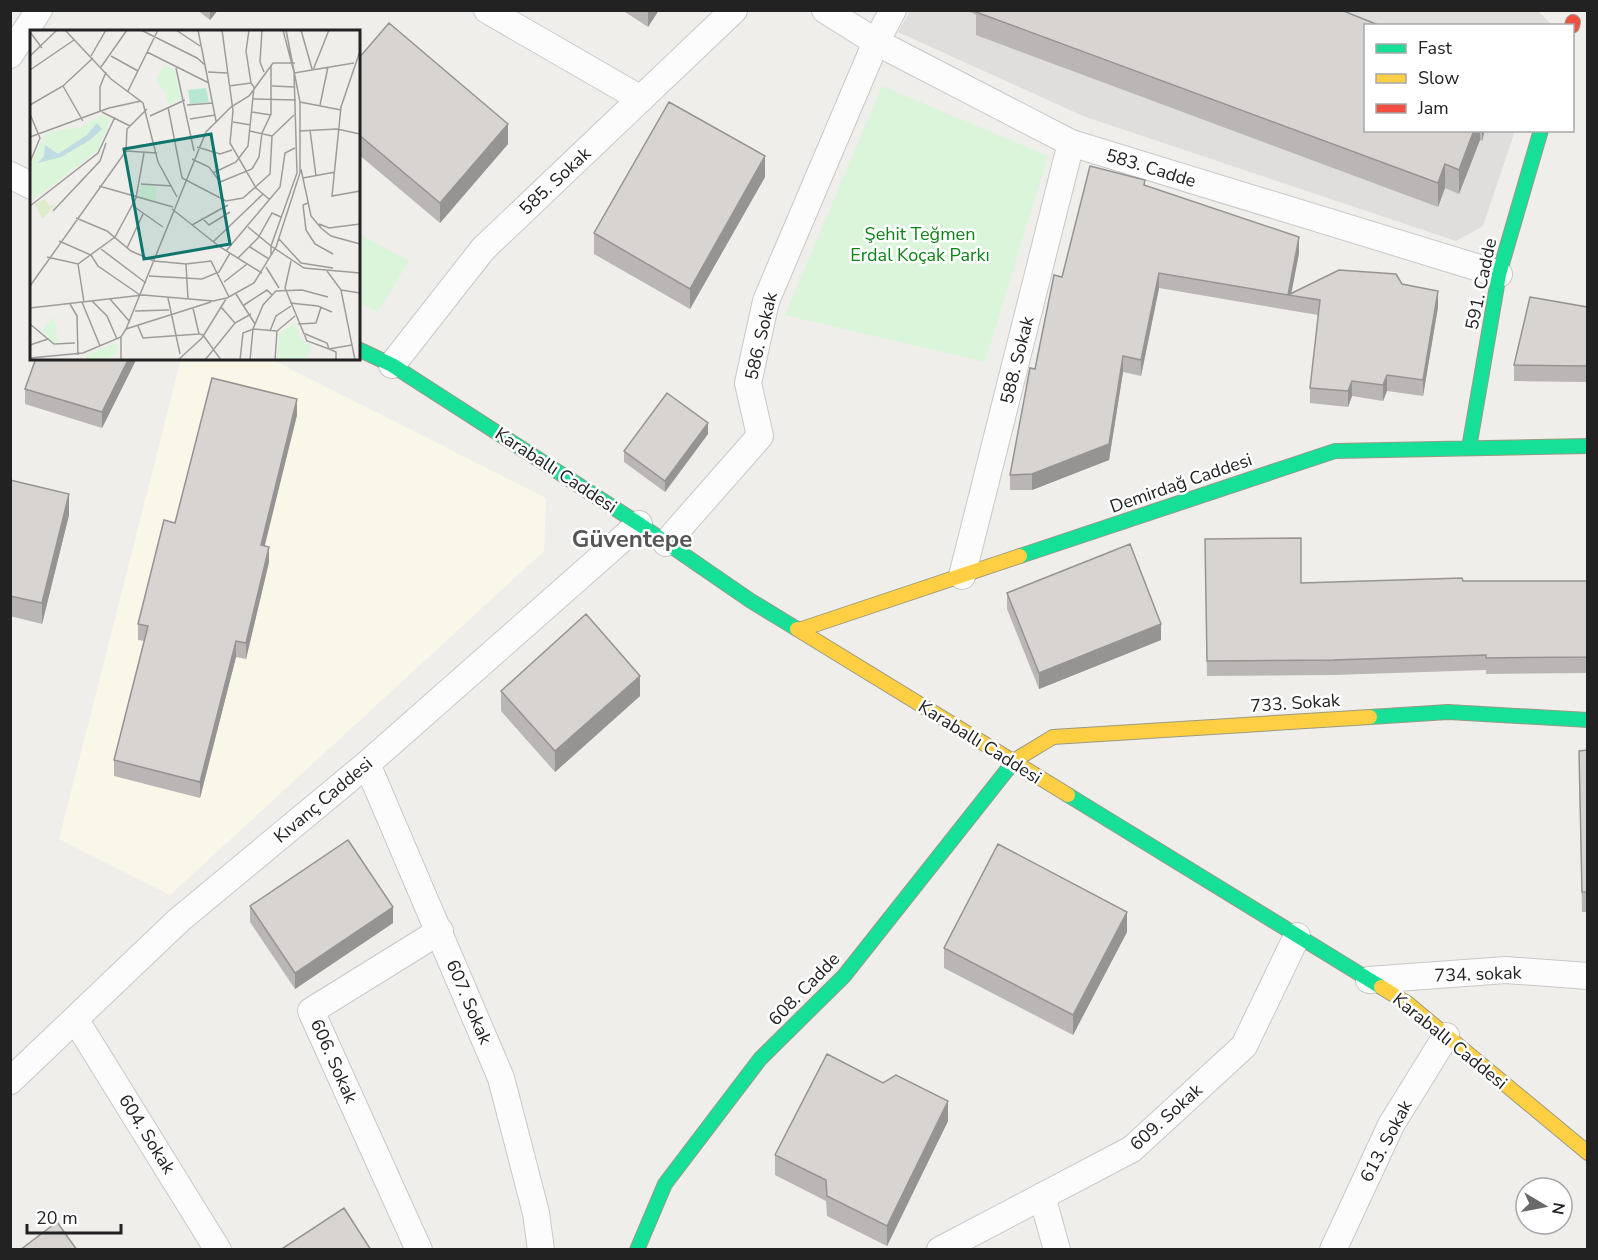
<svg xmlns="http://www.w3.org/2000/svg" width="1598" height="1260" viewBox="0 0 1598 1260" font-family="'Nunito Sans',sans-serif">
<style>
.residential{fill:#dfdedc}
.education{fill:#f8f7e8}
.park{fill:#daf5da}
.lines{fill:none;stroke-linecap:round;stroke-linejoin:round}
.street-casing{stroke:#c9c8c7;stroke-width:28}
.fast-casing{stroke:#999a82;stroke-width:16}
.slow-casing{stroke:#999a82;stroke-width:16}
.jam-casing{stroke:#999a82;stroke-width:16}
.street{stroke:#fdfcfc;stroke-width:26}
.fast{stroke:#16e098;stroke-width:14}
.slow{stroke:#ffcf43;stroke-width:14}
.jam{stroke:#f24e42;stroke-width:14}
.wall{fill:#b9b6b5}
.shaded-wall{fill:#969493}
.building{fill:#d7d4d2;stroke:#969493;stroke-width:1.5}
.labels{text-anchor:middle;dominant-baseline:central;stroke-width:5;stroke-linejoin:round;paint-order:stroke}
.street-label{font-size:18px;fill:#222;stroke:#fff}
.park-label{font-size:18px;fill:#0c8416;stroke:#fff}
.district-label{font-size:24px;font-weight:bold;fill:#555;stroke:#fff}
.inset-road{fill:none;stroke:#9e9c9b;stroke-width:1.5}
.view{fill:#0f766e;fill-opacity:0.15;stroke:#0f766e;stroke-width:3}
.inset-edge{fill:none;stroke:#222;stroke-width:3}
</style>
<rect width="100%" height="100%" fill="#f0eeeb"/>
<path class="residential" d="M911 10H1537L1550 23V26H1366V130L1515 131 1483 226 1456 241 1083 116 898 32Z"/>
<path class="education" d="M181 359H271L546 498 544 551 170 895 59 839Z"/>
<path class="park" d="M882 86 1048 156 985 362 785 315Z
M358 233 409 261 378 312 359 303Z"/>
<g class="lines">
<defs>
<path id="street" d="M487 10 641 99
M825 10 876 42 1071 143 1499 274
M10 55 39 10
M10 175 32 186
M392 365 483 249 734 10
M666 543 760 436 748 383 766 301 876 42 893 10
M962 576 1071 143
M367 764 501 1078 536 1213 541 1250
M1369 980 1506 970 1588 976
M75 1019 218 1250
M10 1081 179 920 367 764 639 524
M1042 1196 1057 1250
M419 1250 311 1011 440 931
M940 1250 1132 1149 1244 1046 1297 936
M1333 1250 1391 1125 1446 1036"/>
<path id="fast" d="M358 349 392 365 639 524 751 601 797 629
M1469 448 1499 274 1541 130
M1020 556 1335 451 1588 446
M1370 717 1448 712 1588 720
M1068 795 1381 987
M637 1250 665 1184 760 1059 844 976 1015 760"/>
<path id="slow" d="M797 629 1068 795
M799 630 1020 556
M1015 760 1053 737 1370 717
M1381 987 1407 1003 1588 1153"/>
<path id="jam" d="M1572 26 1573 22"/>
</defs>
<use href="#street" class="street-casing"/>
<use href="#fast" class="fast-casing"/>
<use href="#slow" class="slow-casing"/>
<use href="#jam" class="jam-casing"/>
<use href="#street" class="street"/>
<use href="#fast" class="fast"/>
<use href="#slow" class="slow"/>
<use href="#jam" class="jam"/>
</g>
<path class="wall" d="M197 10H218L210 20Z
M622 10H659L648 27Z
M966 10H1341L1365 130H1485L1482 141 1480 140 1459 194 1445 188 1438 207 976 35V15Z
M358 59 508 144 440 223 358 154Z
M765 177 690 309 594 254V233Z
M1145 186 1299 253 1291 293 1402 284 1438 307 1423 396 1387 391 1383 401 1352 396 1348 407 1310 403V388L1318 315 1288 310V308V310L1159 288 1141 376 1123 372 1109 460 1032 490H1010V475L1035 369 1062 277Z
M1587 307V382L1514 381V365Z
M137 358 102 428 25 404V389Z
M297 415 264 546 269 562 246 659 236 657 200 798 114 776V760L144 641 138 640V624L175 523Z
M708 434 665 492 624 462V451Z
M10 480 69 515 42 624 10 616Z
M1205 539 1301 583 1463 581H1587V673L1486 674V670L1333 675 1207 676Z
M1007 593 1161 640 1039 689 1007 609Z
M501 691 640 696 555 772 501 711Z
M1587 750V912H1582L1579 771Z
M250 906 393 923 295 989 250 922Z
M1127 932 1073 1035 944 968V948Z
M948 1121 887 1246 827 1216 826 1201 775 1175V1155Z"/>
<path class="shaded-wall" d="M210 10H218L210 20Z
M649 10H659L648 27V12Z
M508 124V144L440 223V203Z
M1474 130H1480V140L1459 194V170Z
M1482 130H1485L1482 141Z
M765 156V177L690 309V289Z
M1445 164V188L1438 207V183Z
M1299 237V253L1291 295H1288V310V295Z
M1159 273V288L1141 376V360Z
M1438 291V307L1423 396V380Z
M1123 356V372L1109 460 1032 490V474Z
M129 358H137L102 428V412Z
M1387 375V391L1383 401V385Z
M1352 381V396L1348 407V391Z
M297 399V415L261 561V545Z
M708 423V434L665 492V481Z
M69 494V515L42 624V603Z
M269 547V562L246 659V643Z
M1161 624V640L1039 689V673Z
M236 641V657L200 798V782Z
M640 676V696L555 772V751Z
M393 907V923L295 989V973Z
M1127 912V932L1073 1035V1015Z
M948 1101V1121L887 1246V1226Z"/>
<path class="building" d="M977 10H1341L1381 26H1365V130H1474L1459 170 1445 164 1438 183 976 12Z
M389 23 508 124 440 203 358 134V59Z
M669 102 765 156 690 289 594 233Z
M1090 166 1145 180 1144 185 1299 237 1288 295 1159 273 1141 360 1123 356 1109 444 1032 474 1010 475 1030 368 1035 369 1054 275 1062 277Z
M1339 270 1396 274 1402 284 1438 291 1423 380 1387 375 1383 385 1352 381 1348 391 1310 388 1320 300 1288 295Z
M1530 297 1587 307V366L1514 365Z
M36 358H129L102 412 25 389Z
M212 378 297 399 261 545 269 547 246 643 236 641 200 782 114 760 148 626 138 624 164 520 175 523Z
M667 393 708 423 665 481 624 451Z
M10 480 69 494 42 603 10 596Z
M1301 538V583L1462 578 1463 581H1587V657L1486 658V655L1333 660 1207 661 1205 539Z
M1130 544 1161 624 1039 673 1007 593Z
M586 614 640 676 555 751 501 691Z
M1587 750V892H1582L1579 751Z
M348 840 393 907 295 973 250 906Z
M998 844 1127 912 1073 1015 944 948Z
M827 1054 883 1083 896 1075 948 1101 887 1226 827 1196 826 1180 775 1155Z
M344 1208 371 1250H280Z
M57 1222 77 1250H20Z"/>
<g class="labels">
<g class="street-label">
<text transform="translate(1151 168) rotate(17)">583. Cadde</text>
<text transform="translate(555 181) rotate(-43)">585. Sokak</text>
<text transform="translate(1481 284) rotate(-78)">591. Cadde</text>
<text transform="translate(761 336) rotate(-77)">586. Sokak</text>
<text transform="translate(1017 360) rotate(-76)">588. Sokak</text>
<text transform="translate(556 470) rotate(33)">Karaballı Caddesi</text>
<text transform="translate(1181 483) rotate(-19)">Demirdağ Caddesi</text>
<text transform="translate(1295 703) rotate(-4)">733. Sokak</text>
<text transform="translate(980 742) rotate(32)">Karaballı Caddesi</text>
<text transform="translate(323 800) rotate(-40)">Kıvanç Caddesi</text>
<text transform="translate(1478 974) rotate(-2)">734. sokak</text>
<text transform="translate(804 989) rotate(-46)">608. Cadde</text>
<text transform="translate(469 1002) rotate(67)">607. Sokak</text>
<text transform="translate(1450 1041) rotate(39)">Karaballı Caddesi</text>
<text transform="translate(334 1061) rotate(66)">606. Sokak</text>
<text transform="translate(1166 1117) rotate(-42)">609. Sokak</text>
<text transform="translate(147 1134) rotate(58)">604. Sokak</text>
<text transform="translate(1386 1141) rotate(-62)">613. Sokak</text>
</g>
<g class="park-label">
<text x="920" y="234">Şehit Teğmen<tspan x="920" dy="21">Erdal Koçak Parkı</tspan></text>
</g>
<g class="district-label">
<text x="632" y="539">Güventepe</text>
</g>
</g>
<g transform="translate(30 30)">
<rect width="330" height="330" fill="#f0eeeb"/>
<path d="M15 169 19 176 26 175 12 189 5 174Z" fill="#ddeccb"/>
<path d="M135 34 145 41 152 69 139 75 135 62 126 50ZM72 85 81 89 68 120 3 170 0 134 16 103 53 96ZM112 155 127 157 126 171 109 167ZM24 287 28 312 24 313 12 300ZM265 292 270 308 281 316 277 330H247L250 303ZM87 312 88 323 75 330H57L56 325Z" fill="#daf5da"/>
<path d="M176 58 179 72 160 74 158 60Z" fill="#b7e6d2"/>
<path d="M67 93 72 99 60 110 31 127 8 133 14 126 15 115 28 124 57 105Z" fill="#bfdbe3"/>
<path class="inset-road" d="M35 0 81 49 113 73 128 132 147 167M111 0 167 28 175 35M146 0 170 16M168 0 186 91M192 0 203 81 200 113 226 158 240 170M219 0 216 21 221 53M232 0 230 32 234 42M253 0 264 42 267 143 241 216 274 238 330 243M271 0 282 39M0 2 12 18M330 21 311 77 302 166 330 161M117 22 179 53M0 26 27 0M61 26 76 0M81 26 108 41M71 37 97 0M146 38 164 121M0 40 44 10M283 40 299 0M178 42 197 43M264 43 324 33M33 56 53 91M242 56 265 57M98 61 128 0M223 69 266 70M270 72 311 80M0 75 33 56 63 28M157 75 183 73M290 75 298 37M138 77 152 148 196 171 213 168 240 144 242 106 264 85M70 81V57L76 42M72 82 100 96M222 82 241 85M0 84 10 108 0 132M120 86 155 70M160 89 185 85M203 92 221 95M280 100 286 146M220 101 242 106M269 101 307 99 330 104M0 107 79 78 111 71M167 117 190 124 202 120M96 121 127 123M162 129 179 137 190 152 222 139 229 127 232 103 241 84V35M271 139 281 186 291 198 301 206 330 214M183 143 206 132 218 116 224 57 221 53 199 56M273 148 305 142M111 154 142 156M69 156 143 177M278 173 273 175 276 200 285 214 303 224M0 176 68 123 85 87M103 176 133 197M142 179 190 217 232 243M23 181 70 131 76 113M46 188 77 201 101 221 124 231 156 234 181 231 199 267M172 188 179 195 200 182M289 194 299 198 330 194M162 195 198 175M218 197 241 216V226M249 209 271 233 303 238M29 211 61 225 68 236 110 265M183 212 233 164M220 217 239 229M246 217 270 143V72L256 0M97 218 113 184M71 219 116 253M196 221 250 157 255 123 265 118M17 227 48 234 85 207 106 168 114 123M208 228 228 208 242 183 251 187M261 231 255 258 277 311 299 319 322 315M48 234 54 272M156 234 158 269M236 237 249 258M297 241 311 260 325 330M119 246 172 249 189 242 200 223M194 252 217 234M0 256 96 121 97 99 117 79M311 260 330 263M206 264 225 294M138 268 150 324M80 269 100 292M62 271 77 286 87 309M52 272 70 316M260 273 288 276 302 282M40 274 47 286 48 325M214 275 237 260 242 265M191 277 205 293M0 278 113 265 183 271 197 268 224 253 246 217M163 278 169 304 173 305 191 330M105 281 139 280M0 294 24 314 45 313M268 294 286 293 291 277M108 296 113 308 169 304M96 299 176 102 201 77 219 66 243 33H265M240 301 246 286 261 276M273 303 297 313 299 319 306 322V330M91 307V330M0 315 18 309M0 328 53 323 91 307 96 299 181 272M148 330 172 308 196 269M175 330 205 293 221 284M210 330 213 303 223 299 247 301M220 330 223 299 233 275 246 261 272 260 298 267M245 330 247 301 265 286"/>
<path class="view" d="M181 104 200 214 114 229 94 119Z"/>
<rect width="330" height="330" class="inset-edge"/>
</g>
<rect width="1598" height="1260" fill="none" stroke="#222222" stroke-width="24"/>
<rect x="1364" y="24" width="210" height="108" fill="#ffffff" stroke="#a7a7a7" stroke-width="1.5"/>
<rect x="1376" y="44" width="30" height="9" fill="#16e098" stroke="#a7a7a7" stroke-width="1.5"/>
<text x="1418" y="54" font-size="18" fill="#222222">Fast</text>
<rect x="1376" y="74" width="30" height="9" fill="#ffcf43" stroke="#a7a7a7" stroke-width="1.5"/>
<text x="1418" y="84" font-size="18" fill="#222222">Slow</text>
<rect x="1376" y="104" width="30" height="9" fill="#f24e42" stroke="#a7a7a7" stroke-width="1.5"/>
<text x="1418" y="114" font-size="18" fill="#222222">Jam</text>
<g transform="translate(1544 1206) rotate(100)"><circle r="28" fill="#ffffff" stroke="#a7a7a7" stroke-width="1.5"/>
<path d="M0-4.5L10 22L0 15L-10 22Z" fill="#6a6968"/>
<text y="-9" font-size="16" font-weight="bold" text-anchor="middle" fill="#222222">N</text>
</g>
<path d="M27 1224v9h94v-9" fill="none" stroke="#222222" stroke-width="3"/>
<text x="36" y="1224" font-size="18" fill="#222222" stroke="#ffffff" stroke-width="4.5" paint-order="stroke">20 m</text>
</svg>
